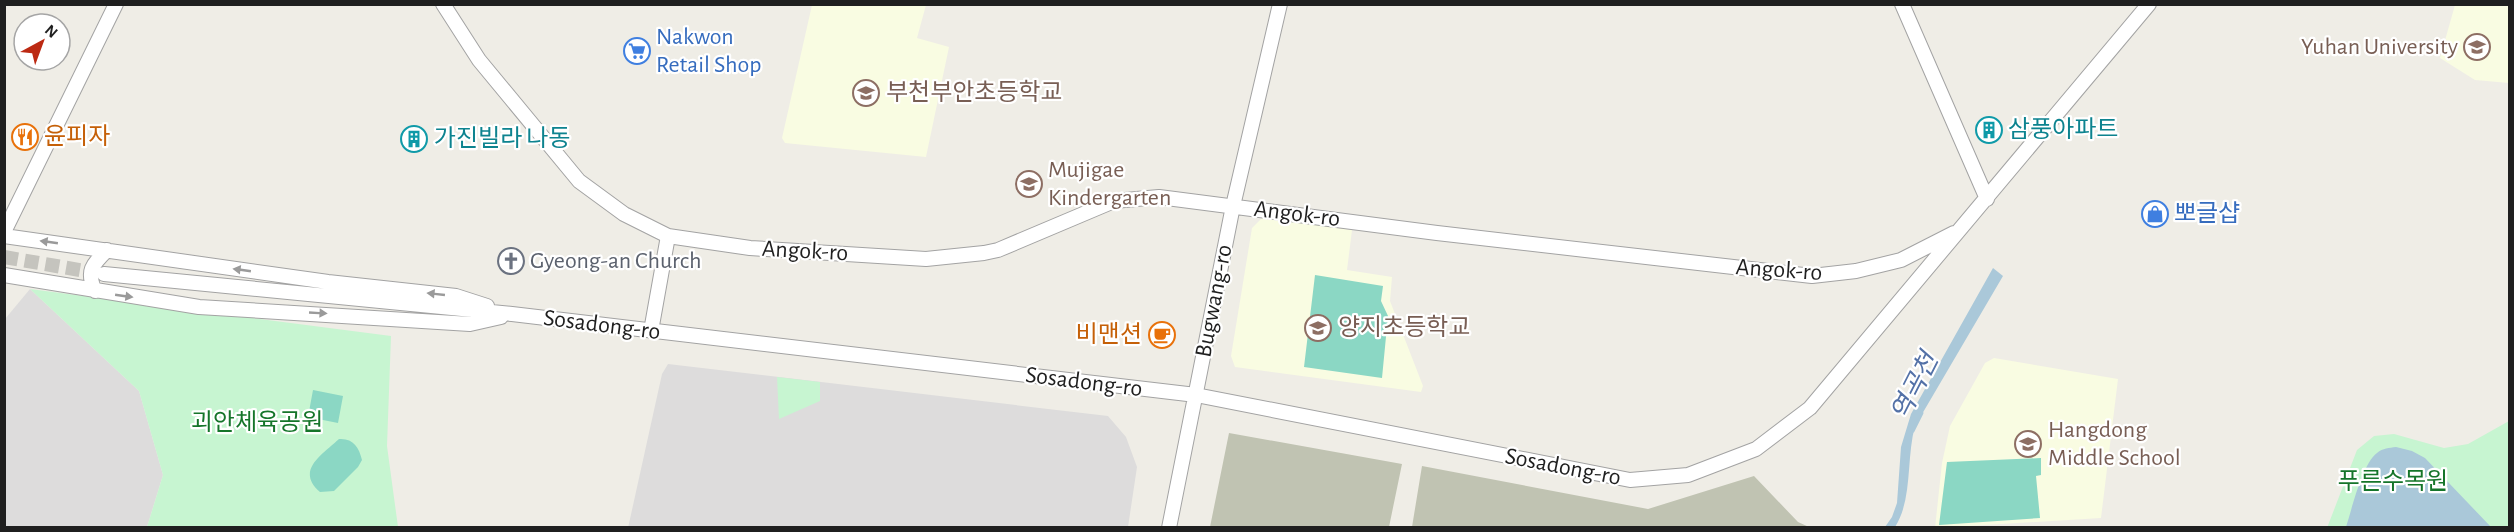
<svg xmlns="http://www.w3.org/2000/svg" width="2514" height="532" viewBox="0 0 2514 532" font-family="'Alegreya Sans','Noto Sans KR',sans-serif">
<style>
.residential{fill:#dddcdc}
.education{fill:#f9fce2}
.construction{fill:#c0c3b2}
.park{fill:#c7f5d1}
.pitch{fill:#8bd7c4}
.water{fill:#aac8d9}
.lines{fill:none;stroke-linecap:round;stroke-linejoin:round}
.stream{stroke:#aac8d9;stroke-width:3}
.tertiary-tunnel{stroke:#c5c4be;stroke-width:14;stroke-dasharray:14 7;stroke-linecap:butt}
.tertiary-casing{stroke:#a3a3a3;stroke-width:16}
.tertiary{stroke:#fff;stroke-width:14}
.oneway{fill:#9a9a9a}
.labels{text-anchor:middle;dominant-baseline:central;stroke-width:4.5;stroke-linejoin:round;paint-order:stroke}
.shop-label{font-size:24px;fill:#366cbe;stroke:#fff;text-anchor:start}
.education-label{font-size:24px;fill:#785e54;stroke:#fff;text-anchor:start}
.culture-label{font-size:24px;fill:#0d838f;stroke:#fff;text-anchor:start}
.food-label{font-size:24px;fill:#c56008;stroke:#fff;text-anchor:start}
.street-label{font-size:24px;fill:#1f1f1f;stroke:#fff}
.worship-label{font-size:24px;fill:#5b616d;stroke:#fff;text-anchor:start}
.park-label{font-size:24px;fill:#15752a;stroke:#fff}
.water-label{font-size:26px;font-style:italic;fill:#5371a7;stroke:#fff}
</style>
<rect width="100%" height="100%" fill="#efede6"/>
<path class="residential" d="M30 289 139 391 163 475 147 527 5 528V319Z
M668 364 1108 416 1126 437 1137 467 1128 527 628 528 662 374Z"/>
<path class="education" d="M812 5H926L917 38 949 47 926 157 785 143 782 138Z
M2455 5H2509V83L2475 80 2440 58Z
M1263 217 1352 230 1347 270 1392 277 1390 301 1423 386 1421 392 1235 367 1231 356 1252 228Z
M1994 358 2118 379 2101 518 1935 528 1942 463 1950 426 1985 363Z"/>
<path class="construction" d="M1229 433 1402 464 1389 527H1210Z
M1422 466 1648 509 1754 476 1798 522 1809 527H1412Z"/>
<path class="park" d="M30 289 391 336 387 446 398 527H147L163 475 139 391Z
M777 377 820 382V401L779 419Z
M2509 421V527L2327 528 2357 450 2374 436 2394 434 2444 448 2468 444Z"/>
<path class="pitch" d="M1315 275 1383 286 1381 301 1388 316 1382 378 1304 367Z
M313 390 343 396 338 423 308 417Z
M339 439C353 438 359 447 362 460L358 467 334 491 320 492C295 470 322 455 339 439Z
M2041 458V475L2036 476 2040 518 1939 525 1947 462Z"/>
<path class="water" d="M1993 268 2003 276 1915 426C1906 458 1913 499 1895 527H1885L1892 517 1897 503 1901 447 1911 414Z
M2396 447 2412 451 2425 458 2491 527H2346C2352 509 2362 464 2377 453 2383 448 2389 448 2396 447Z"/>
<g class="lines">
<path class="stream" d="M1913 431 1922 413"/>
<path class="tertiary-tunnel" d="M4 257 103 274"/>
<defs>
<path id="tertiary" d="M443 4 479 60 579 181 624 214 668 236 750 248 926 259 984 253 998 250 1114 201 1159 197 1437 233 1812 276 1856 271 1901 260 1954 233
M1902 4 1987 199
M4 232 116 4
M4 236 328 282 456 296 487 306
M104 274 512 314 1196 395 1630 480 1688 475 1756 449 1810 408 2149 4
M4 275 199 307 470 324 501 317
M95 291C86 271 92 265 107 250
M651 331 668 236
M1169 528 1233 206 1280 4"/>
</defs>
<use href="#tertiary" class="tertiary-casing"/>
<use href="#tertiary" class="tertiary"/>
</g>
<defs><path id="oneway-solid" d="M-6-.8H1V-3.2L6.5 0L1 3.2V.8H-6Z" transform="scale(1.5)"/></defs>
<g class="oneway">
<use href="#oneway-solid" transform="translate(49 242) rotate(-172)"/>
<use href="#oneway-solid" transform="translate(242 270) rotate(-172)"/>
<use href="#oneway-solid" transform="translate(436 294) rotate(-174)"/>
<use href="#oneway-solid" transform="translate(124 296) rotate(8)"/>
<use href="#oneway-solid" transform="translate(318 313) rotate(3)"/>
</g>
<defs>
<symbol id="university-ring" viewBox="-11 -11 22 22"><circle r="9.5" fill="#fff" stroke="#8d6e63" stroke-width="1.5"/><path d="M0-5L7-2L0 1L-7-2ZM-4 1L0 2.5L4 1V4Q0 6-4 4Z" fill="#8d6e63"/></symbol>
<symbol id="supermarket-ring" viewBox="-11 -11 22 22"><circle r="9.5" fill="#fff" stroke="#3f7fe0" stroke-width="1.5"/><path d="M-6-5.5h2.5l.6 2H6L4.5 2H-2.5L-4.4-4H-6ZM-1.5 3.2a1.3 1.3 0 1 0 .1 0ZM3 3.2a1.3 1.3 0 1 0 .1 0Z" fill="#3f7fe0"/></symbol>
<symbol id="school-ring" viewBox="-11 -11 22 22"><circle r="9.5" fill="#fff" stroke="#8d6e63" stroke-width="1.5"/><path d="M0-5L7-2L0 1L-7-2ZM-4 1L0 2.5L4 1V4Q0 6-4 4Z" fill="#8d6e63"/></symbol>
<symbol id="building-ring" viewBox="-11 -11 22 22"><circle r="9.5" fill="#fff" stroke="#0f9aa8" stroke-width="1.5"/><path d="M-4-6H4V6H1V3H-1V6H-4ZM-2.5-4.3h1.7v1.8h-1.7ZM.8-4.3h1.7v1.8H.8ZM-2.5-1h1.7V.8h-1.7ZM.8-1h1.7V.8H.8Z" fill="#0f9aa8"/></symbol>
<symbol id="restaurant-ring" viewBox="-11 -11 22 22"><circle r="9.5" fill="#fff" stroke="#e8710a" stroke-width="1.5"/><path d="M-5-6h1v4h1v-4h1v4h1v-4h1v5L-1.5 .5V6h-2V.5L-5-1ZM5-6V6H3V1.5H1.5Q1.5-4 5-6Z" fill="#e8710a"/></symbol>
<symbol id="shop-ring" viewBox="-11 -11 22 22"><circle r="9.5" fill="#fff" stroke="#3f7fe0" stroke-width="1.5"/><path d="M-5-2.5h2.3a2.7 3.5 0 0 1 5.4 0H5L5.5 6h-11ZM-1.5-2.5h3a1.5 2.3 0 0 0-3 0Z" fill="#3f7fe0"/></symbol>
<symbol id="church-ring" viewBox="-11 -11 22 22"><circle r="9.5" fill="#fff" stroke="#6b7280" stroke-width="1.5"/><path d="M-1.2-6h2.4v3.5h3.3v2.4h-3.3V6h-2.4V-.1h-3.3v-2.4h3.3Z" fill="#6b7280"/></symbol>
<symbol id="cafe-ring" viewBox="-11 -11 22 22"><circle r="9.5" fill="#fff" stroke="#e8710a" stroke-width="1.5"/><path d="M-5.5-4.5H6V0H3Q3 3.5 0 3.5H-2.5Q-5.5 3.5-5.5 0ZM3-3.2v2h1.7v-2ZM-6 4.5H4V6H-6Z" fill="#e8710a"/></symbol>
</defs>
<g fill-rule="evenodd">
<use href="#university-ring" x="2462" y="32" width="30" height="30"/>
<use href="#supermarket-ring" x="622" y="36" width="30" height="30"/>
<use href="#school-ring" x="851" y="78" width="30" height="30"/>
<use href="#building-ring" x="1974" y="115" width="30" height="30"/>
<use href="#restaurant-ring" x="10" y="122" width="30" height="30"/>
<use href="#building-ring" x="399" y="124" width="30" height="30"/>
<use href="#school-ring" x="1014" y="169" width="30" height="30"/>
<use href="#shop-ring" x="2140" y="199" width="30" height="30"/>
<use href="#church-ring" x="496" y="246" width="30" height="30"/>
<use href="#school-ring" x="1303" y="313" width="30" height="30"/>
<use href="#cafe-ring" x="1147" y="320" width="30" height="30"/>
<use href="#school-ring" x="2013" y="429" width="30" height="30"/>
</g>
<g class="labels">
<g class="shop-label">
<text x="656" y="37">Nakwon<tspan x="656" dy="28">Retail Shop</tspan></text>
<text x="2174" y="214">뽀글샵</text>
</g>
<g class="education-label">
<text x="2458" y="47" text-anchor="end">Yuhan University</text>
<text x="886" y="93">부천부안초등학교</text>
<text x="1048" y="170">Mujigae<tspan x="1048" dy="28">Kindergarten</tspan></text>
<text x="1338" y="328">양지초등학교</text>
<text x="2048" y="430">Hangdong<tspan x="2048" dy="28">Middle School</tspan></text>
</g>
<g class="culture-label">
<text x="2008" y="130">삼풍아파트</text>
<text x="434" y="139">가진빌라 나동</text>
</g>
<g class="food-label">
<text x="44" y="137">윤피자</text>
<text x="1142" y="335" text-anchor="end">비맨션</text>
</g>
<g class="street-label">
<text transform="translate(1297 214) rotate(7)">Angok-ro</text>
<text transform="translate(805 251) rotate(3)">Angok-ro</text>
<text transform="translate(1779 270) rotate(4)">Angok-ro</text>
<text transform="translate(1214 301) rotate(-79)">Bugwang-ro</text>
<text transform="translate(602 325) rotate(7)">Sosadong-ro</text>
<text transform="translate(1084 382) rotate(7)">Sosadong-ro</text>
<text transform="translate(1563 467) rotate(11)">Sosadong-ro</text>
</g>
<g class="worship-label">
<text x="530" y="261">Gyeong-an Church</text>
</g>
<g class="park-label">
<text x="257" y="423">괴안체육공원</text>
<text x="2393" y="482">푸른수목원</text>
</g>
<g class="water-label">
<text transform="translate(1915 387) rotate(-63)">역곡천</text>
</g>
</g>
<rect width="2514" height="532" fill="none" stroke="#1f1f1f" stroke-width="12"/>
<g transform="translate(42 42) rotate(41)"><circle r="28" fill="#ffffff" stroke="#a5a5a5" stroke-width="1.5"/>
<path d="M0-4.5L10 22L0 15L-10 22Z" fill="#bc2912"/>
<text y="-9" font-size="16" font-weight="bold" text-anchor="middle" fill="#1f1f1f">N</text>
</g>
</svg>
